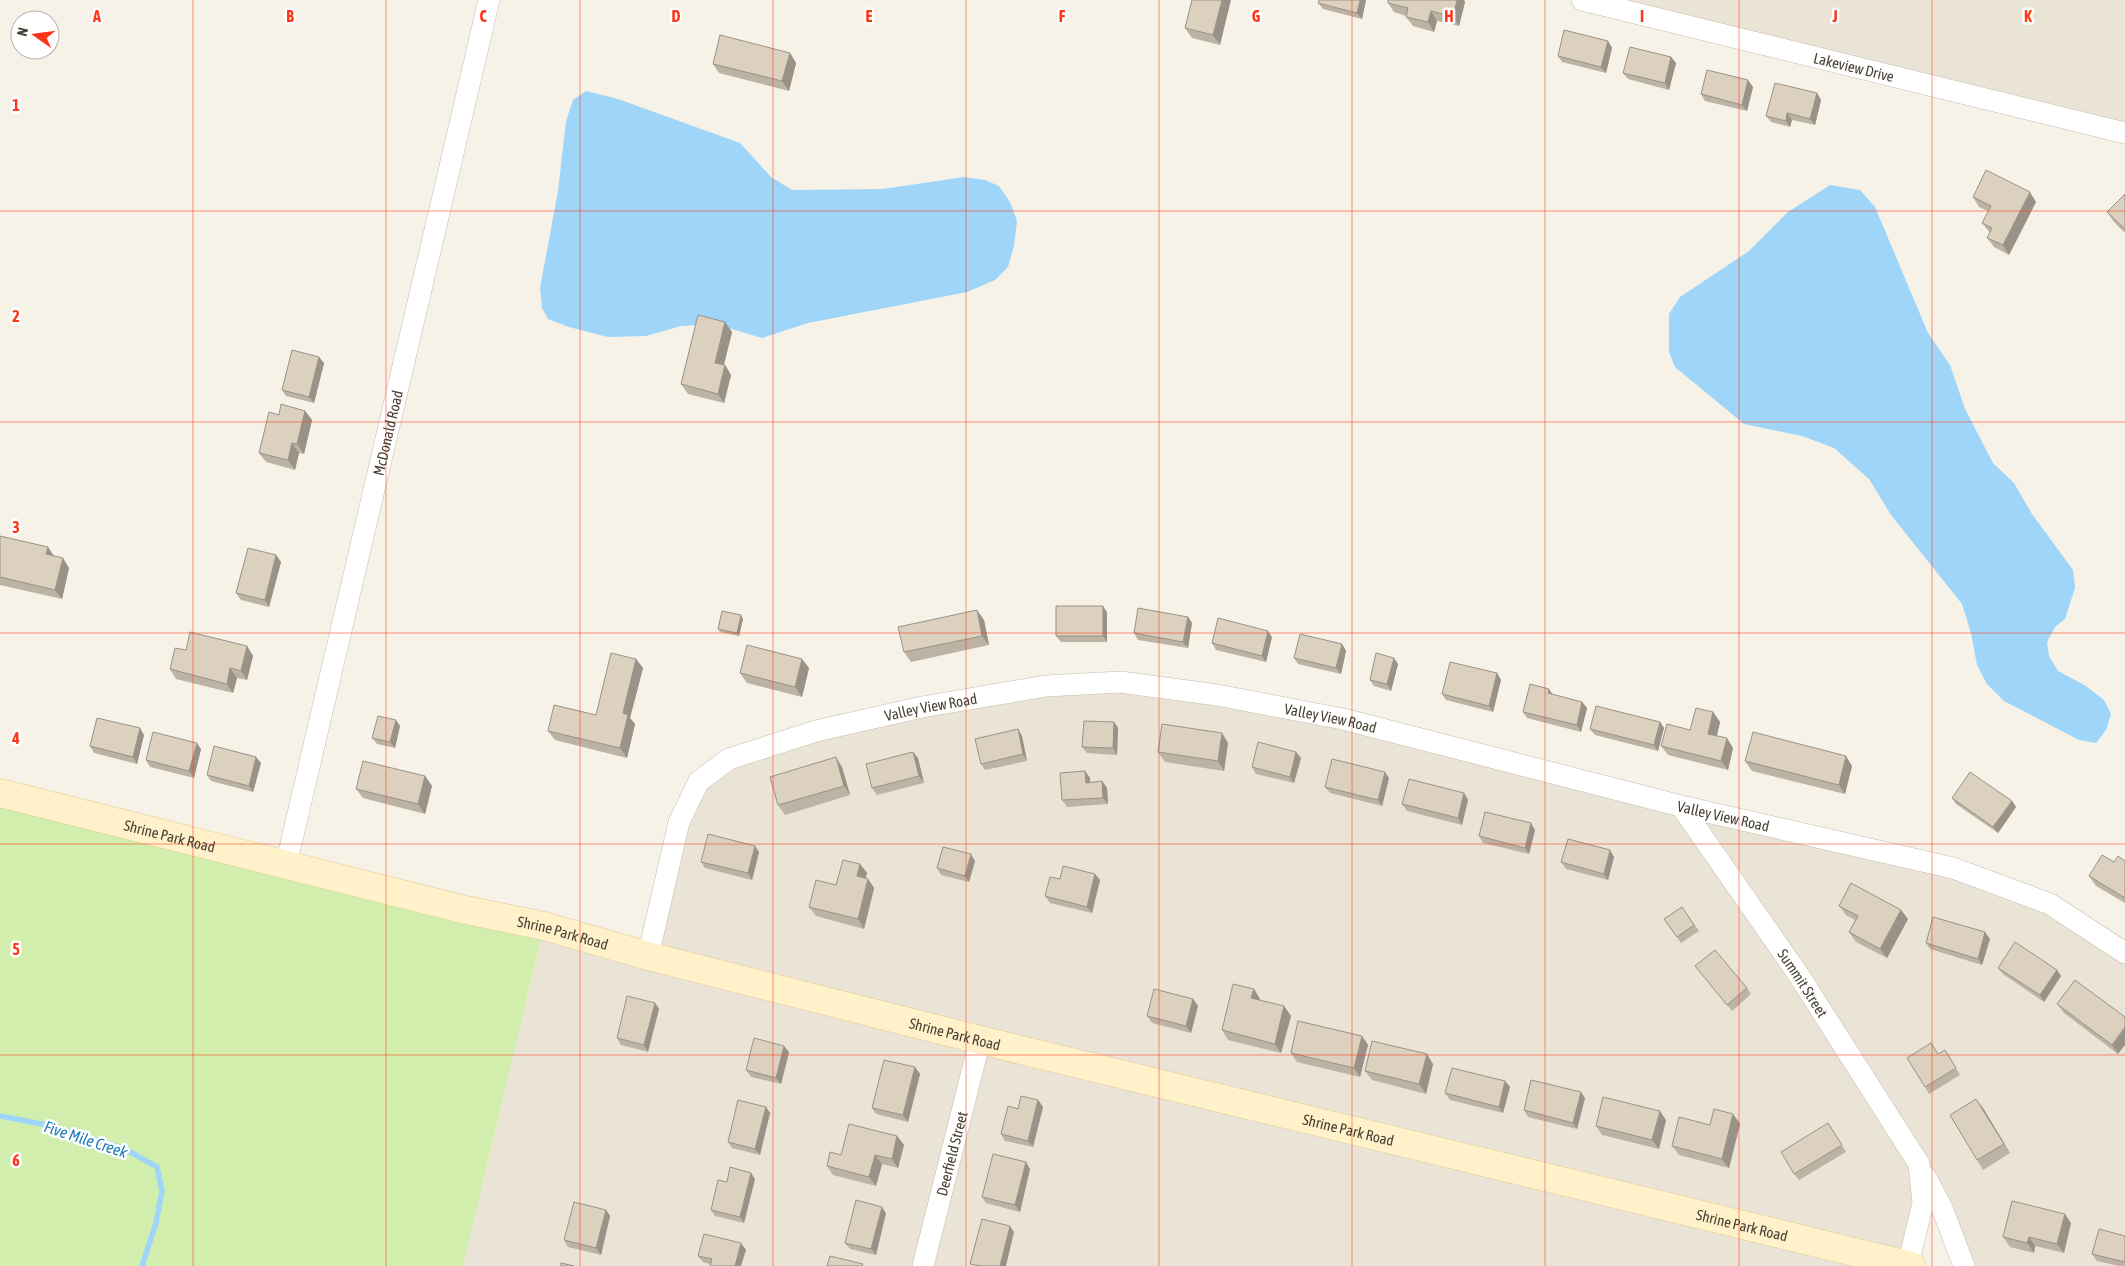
<svg xmlns="http://www.w3.org/2000/svg" width="2125" height="1266" viewBox="0 0 2125 1266" font-family="'Asap Condensed',sans-serif">
<style>
.residential{fill:#eae4d6}
.green{fill:#d2eead}
.water{fill:#9ed5f9}
.lines{fill:none;stroke-linecap:round;stroke-linejoin:round}
.stream{stroke:#9ed5f9;stroke-width:5.5}
.street-casing{stroke:#c6bcac;stroke-width:22}
.secondary-casing{stroke:#dec995;stroke-width:29}
.street{stroke:#fff;stroke-width:21}
.secondary{stroke:#fff1c9;stroke-width:28}
.wall{fill:#bdb3a4}
.shaded-wall{fill:#9a9286}
.building{fill:#dcd0bf;stroke:#9a9286}
.grid{fill:none;stroke:#ff3616;stroke-width:1;stroke-opacity:0.55}
.labels{text-anchor:middle;dominant-baseline:central;stroke-width:5;stroke-linejoin:round;paint-order:stroke}
.street-label{font-size:15px;fill:#4a4236;stroke:#fff}
.water-label{font-size:16px;font-style:italic;fill:#207bbb;stroke:#fff}
.grid-label{font-size:16px;text-anchor:middle;font-weight:bold;fill:#ff3616;stroke:#fff;stroke-width:5;stroke-linejoin:round;paint-order:stroke}
</style>
<rect width="100%" height="100%" fill="#f6f2e8"/>
<path class="residential" d="M1582 0H2125V133Z
M1120 682 1343 719 2050 904 2125 953V1266H1964L1919 1166 1912 1266H463L544 926 648 956 699 781 816 731Z"/>
<path class="green" d="M0 793 544 926 463 1266H0Z"/>
<path class="water" d="M586 91 618 99 740 143 771 177 792 190 883 189 964 177 985 180 999 186 1010 202 1017 221 1014 246 1008 267 995 280 967 292 808 323 762 338 715 324 681 326 646 336 608 337 569 327 548 319 542 308 540 288 558 191 566 121 573 100Z
M1830 185 1860 190 1875 207 1928 333 1950 365 1965 409 1993 463 2014 483 2032 514 2073 570 2075 588 2065 619 2055 627 2047 642 2049 656 2058 671 2086 686 2104 700 2111 714 2106 730 2096 743 2079 740 2004 701 1987 684 1977 665 1971 633 1962 604 1891 515 1869 479 1834 448 1802 436 1744 424 1675 367 1669 352V314L1680 297 1749 251 1788 212Z"/>
<g class="lines">
<path class="stream" d="M0 1116 52 1126 125 1149 157 1167 162 1191 156 1223 142 1266"/>
<defs>
<g id="street">
<path id="s1" d="M1582 0 2125 133"/>
<path id="s2" d="M1681 806 1798 974 1919 1164 1923 1203 1908 1265"/>
<path id="s3" d="M286 865 489 0"/>
<path id="s4" d="M648 956 679 822 699 781 729 759 816 731 922 707 1046 686 1120 682 1217 695 1343 719 1681 806 1953 868 2050 904 2125 953"/>
<path d="M1925 1176 1942 1208 1964 1266"/>
<path id="s5" d="M923 1266 980 1040"/>
</g>
<g id="secondary">
<path id="s6" d="M0 793 466 910 544 926 648 956 980 1040 1912 1266"/>
</g>
</defs>
<use href="#street" class="street-casing"/>
<use href="#secondary" class="secondary-casing"/>
<use href="#street" class="street"/>
<use href="#secondary" class="secondary"/>
</g>
<path class="wall" d="M1192 0 1220 45 1192 38 1185 28Z
M1366 0 1362 19 1323 9 1318 3Z
M1388 0H1464L1465 2 1459 26 1437 21 1434 32 1413 26 1406 17V16L1394 12 1388 3Z
M1608 41 1612 48 1606 73 1562 62 1558 56Z
M790 53 796 63 789 91 719 73 713 64Z
M1671 57 1676 63 1669 90 1628 79 1623 73Z
M1753 87 1747 111 1705 101 1701 94Z
M1817 93 1821 100 1815 125 1792 120 1790 127 1771 122 1766 116Z
M2125 194V233L2114 222 2107 212Z
M1973 197 2036 202 2009 255 1994 247 1987 238 1990 233 1982 223 1988 211 1979 207Z
M725 322 732 332 724 365H725L731 375 724 403 688 394 681 384Z
M324 363 314 403 286 396 282 390Z
M305 411 312 420 304 454 299 453 295 470 266 462 259 453 279 415Z
M0 536 48 547 54 556 69 568 62 599 0 585Z
M276 555 281 562 269 607 241 600 236 593Z
M1107 612V642H1061L1056 636Z
M1188 617 1192 623 1188 648 1138 640 1134 633Z
M743 619 739 636 720 632 718 629Z
M984 620 989 645 911 662 904 652Z
M1272 637 1266 662 1216 650 1212 643Z
M1342 644 1346 651 1341 674 1298 664 1294 658Z
M247 646 253 656 247 680 237 678 233 693 176 679 170 669 186 650Z
M636 659 643 668 630 718 635 724 627 758 555 740 548 731 596 715Z
M802 659 809 668 802 697 747 683 740 673Z
M1398 664 1391 691 1374 686 1370 680Z
M1497 673 1501 680 1493 712 1446 700 1442 694Z
M1582 702 1587 708 1581 732 1527 718 1523 712Z
M1713 712 1720 722 1717 736 1733 748 1728 770 1668 755 1661 746 1690 730Z
M1114 722 1118 728 1117 755 1087 753 1082 747Z
M1660 722 1664 728 1658 751 1595 735 1590 729Z
M400 726 395 748 377 744 372 738Z
M1018 729 1022 736 1027 761 985 770 981 764Z
M144 735 137 764 94 753 90 746Z
M1228 743 1224 771 1165 762 1158 752Z
M201 749 194 778 150 767 146 760Z
M918 758 924 783 877 795 872 788Z
M1301 758 1294 783 1256 774 1252 767Z
M1745 761 1852 766 1845 794 1752 771Z
M261 763 253 792 211 781 207 775Z
M842 767 850 795 785 815 778 805Z
M1085 771 1090 778V782L1102 781 1107 788 1108 804 1067 807 1062 800Z
M425 776 432 786 425 814 363 798 356 789Z
M1389 778 1382 806 1330 793 1325 787Z
M1464 793 1468 800 1462 825 1407 811 1402 804Z
M1952 798 2012 801 2016 807 1998 833 1956 804Z
M1535 830 1529 854 1483 843 1479 836Z
M759 852 752 880 705 868 701 862Z
M1614 857 1608 880 1566 869 1561 862Z
M975 861 969 882 941 875 937 868Z
M2125 861V903L2096 886 2089 876 2114 862Z
M860 864 867 873 865 878 868 879 874 888 864 929 816 916 809 907 836 885Z
M1095 874 1100 880 1092 913 1050 903 1045 896 1060 879Z
M1839 906 1901 910 1908 919 1887 958 1856 942 1849 932 1855 920 1846 915Z
M1682 907 1699 931 1681 943 1664 919Z
M1990 939 1982 965 1930 949 1926 943Z
M1695 966 1747 988 1751 994 1732 1011Z
M1998 968 2061 976 2044 1002 2003 974Z
M2075 980 2118 1054 2064 1013 2057 1004Z
M1254 989 1260 999V1000L1284 1006 1291 1016 1281 1053 1228 1040 1222 1030Z
M1193 999 1198 1006 1191 1033 1152 1023 1147 1016Z
M655 1003 659 1009 648 1052 621 1045 617 1038Z
M1362 1036 1368 1045 1360 1077 1297 1062 1291 1053Z
M1931 1043 1938 1054 1949 1056 1960 1075 1929 1094 1925 1087Z
M789 1052 781 1084 751 1077 746 1070Z
M1433 1064 1426 1094 1372 1080 1365 1071Z
M915 1067 920 1074 908 1122 876 1114 872 1108Z
M1505 1081 1510 1087 1503 1113 1450 1100 1445 1093Z
M1585 1098 1577 1129 1528 1117 1524 1110Z
M1038 1100 1043 1107 1033 1147 1005 1141 1001 1134 1018 1109Z
M766 1107 770 1113 760 1155 732 1148 728 1142Z
M1983 1108 2010 1153 1983 1170 1977 1160Z
M1733 1114 1740 1124 1729 1168 1679 1155 1672 1146Z
M1666 1120 1659 1149 1602 1135 1596 1126Z
M1828 1123 1846 1152 1799 1180 1794 1174Z
M897 1136 904 1145 898 1168 882 1164 876 1186 833 1175 827 1166 841 1155Z
M1030 1169 1020 1212 986 1203 982 1197Z
M755 1179 744 1223 715 1216 711 1210 727 1182Z
M606 1210 610 1216 601 1255 568 1247 564 1240Z
M886 1213 876 1255 850 1249 845 1243Z
M2071 1223 2064 1253 2035 1246 2034 1253 2010 1247 2003 1237Z
M2125 1236V1266H2119L2097 1261 2092 1254Z
M746 1250 710 1264 703 1262 698 1256Z"/>
<path class="shaded-wall" d="M1222 0H1231L1220 45 1213 35Z
M1360 0H1366L1362 19 1357 13Z
M1457 0H1464L1465 2 1459 26 1453 17Z
M1431 11 1437 21 1434 32 1428 22Z
M1608 41 1612 48 1606 73 1601 67Z
M790 53 796 63 789 91 782 81Z
M1671 57 1676 63 1669 90 1665 83Z
M1748 80 1753 87 1747 111 1742 105Z
M1817 93 1821 100 1815 125 1810 119Z
M1787 113 1792 120 1790 127 1786 121Z
M2030 192 2036 202 2009 255 2003 245Z
M725 322 732 332 722 372 715 363Z
M319 357 324 363 314 403 309 397Z
M725 365 731 375 724 403 718 394Z
M305 411 312 420 304 454 297 444Z
M292 443 299 453 295 470 288 460Z
M48 547 54 557 46 554Z
M276 555 281 562 269 607 265 600Z
M63 558 69 568 62 599 55 590Z
M1103 606 1107 612V642L1103 636Z
M977 610 984 620 989 645 982 636Z
M741 615 743 619 739 636 737 633Z
M1188 617 1192 623 1188 648 1183 642Z
M1268 631 1272 637 1266 662 1262 656Z
M1342 644 1346 651 1341 674 1336 668Z
M247 646 253 656 247 680 241 671Z
M1394 658 1398 664 1391 691 1387 684Z
M636 659 643 668 630 718 635 724 627 758 620 748 623 713Z
M802 659 809 668 802 697 795 687Z
M230 668 237 678 233 693 227 684Z
M1497 673 1501 680 1493 712 1489 706Z
M1549 689 1553 695 1548 693Z
M1582 702 1587 708 1581 732 1577 725Z
M1713 712 1720 722 1715 743 1708 734Z
M396 720 400 726 395 748 390 742Z
M1114 722 1118 728 1117 755 1113 748Z
M1660 722 1664 728 1658 751 1654 745Z
M140 728 144 735 137 764 133 757Z
M1018 729 1022 736 1027 761 1023 754Z
M1222 733 1228 743 1224 771 1218 761Z
M1727 738 1733 748 1728 770 1721 761Z
M197 743 201 749 194 778 189 771Z
M913 752 918 758 924 783 919 776Z
M1296 752 1301 758 1294 783 1290 777Z
M1846 756 1852 766 1845 794 1839 785Z
M256 757 261 763 253 792 249 786Z
M836 757 842 767 850 795 844 786Z
M1085 771 1090 778V789L1086 783Z
M1385 772 1389 778 1382 806 1378 800Z
M425 776 432 786 425 814 418 804Z
M1102 781 1107 788 1108 804 1103 798Z
M1464 793 1468 800 1462 825 1458 818Z
M2012 801 2016 807 1998 833 1993 827Z
M1531 823 1535 830 1529 854 1525 848Z
M755 846 759 852 752 880 748 873Z
M1610 850 1614 857 1608 880 1604 874Z
M971 854 975 861 969 882 965 876Z
M860 864 867 873 864 886 857 876Z
M1095 874 1100 880 1092 913 1087 907Z
M868 879 874 888 864 929 858 919Z
M1901 910 1908 919 1887 958 1880 949Z
M1985 932 1990 939 1982 965 1978 959Z
M2057 970 2061 976 2044 1002 2040 995Z
M1254 989 1260 999 1258 1008 1251 998Z
M1193 999 1198 1006 1191 1033 1186 1026Z
M655 1003 659 1009 648 1052 644 1045Z
M1284 1006 1291 1016 1281 1053 1275 1044Z
M2125 1027V1045L2118 1054 2112 1045Z
M1362 1036 1368 1045 1360 1077 1354 1068Z
M784 1046 789 1052 781 1084 776 1078Z
M1427 1054 1433 1064 1426 1094 1419 1084Z
M915 1067 920 1074 908 1122 903 1115Z
M1505 1081 1510 1087 1503 1113 1499 1107Z
M1581 1092 1585 1098 1577 1129 1573 1123Z
M1976 1099 1983 1108 2010 1153 2004 1144Z
M1038 1100 1043 1107 1033 1147 1028 1141Z
M766 1107 770 1113 760 1155 755 1149Z
M1660 1111 1666 1120 1659 1149 1652 1140Z
M1733 1114 1740 1124 1729 1168 1722 1159Z
M897 1136 904 1145 898 1168 892 1159Z
M875 1155 882 1164 876 1186 869 1177Z
M1026 1162 1030 1169 1020 1212 1015 1205Z
M751 1173 755 1179 744 1223 740 1217Z
M882 1207 886 1213 876 1255 871 1249Z
M606 1210 610 1216 601 1255 596 1248Z
M2065 1214 2071 1223 2064 1253 2057 1244Z
M1010 1226 1014 1232 1006 1266H1000Z
M2029 1237 2035 1246 2034 1253 2027 1243Z
M741 1243 746 1250 741 1266H735Z"/>
<path class="building" d="M1192 0H1222L1213 35 1185 28Z
M1319 0H1360L1357 13 1318 3Z
M1388 0H1457L1453 17 1431 11 1428 22 1406 17 1408 8 1388 3Z
M1564 30 1608 41 1601 67 1558 56Z
M720 35 790 53 782 81 713 64Z
M1630 47 1671 57 1665 83 1623 73Z
M1707 70 1748 80 1742 105 1701 94Z
M1775 83 1817 93 1810 119 1787 113 1786 121 1766 116Z
M1986 170 2030 192 2003 245 1987 238 1992 228 1982 223 1991 206 1973 197Z
M2125 194V229L2107 212Z
M698 315 725 322 715 363 725 365 718 394 681 384Z
M292 350 319 357 309 397 282 390Z
M281 404 305 411 297 444 292 443 288 460 259 453 269 412 279 415Z
M0 536 48 547 46 554 63 558 55 590 0 577Z
M248 548 276 555 265 600 236 593Z
M1056 606H1103V636H1056Z
M1138 608 1188 617 1183 642 1134 633Z
M977 610 982 636 904 652 898 627Z
M722 611 741 615 737 633 718 629Z
M1218 618 1268 631 1262 656 1212 643Z
M190 632 247 646 241 671 230 668 227 684 170 669 175 648 186 650Z
M1300 634 1342 644 1336 668 1294 658Z
M747 645 802 659 795 687 740 673Z
M611 653 636 659 623 713 628 715 620 748 548 731 554 705 596 715Z
M1376 653 1394 658 1387 684 1370 680Z
M1450 662 1497 673 1489 706 1442 694Z
M1530 684 1549 689 1548 693 1582 702 1577 725 1523 712Z
M1596 706 1660 722 1654 745 1590 729Z
M1696 708 1713 712 1708 734 1727 738 1721 761 1661 746 1667 724 1690 730Z
M378 716 396 720 390 742 372 738Z
M97 718 140 728 133 757 90 746Z
M1084 721 1114 722 1113 748 1082 747Z
M1162 724 1222 733 1218 761 1158 752Z
M1018 729 1023 754 981 764 975 739Z
M153 732 197 743 189 771 146 760Z
M1753 732 1846 756 1839 785 1745 761Z
M1258 742 1296 752 1290 777 1252 767Z
M214 746 256 757 249 786 207 775Z
M913 752 919 776 872 788 866 764Z
M836 757 844 786 778 805 770 777Z
M1332 759 1385 772 1378 800 1325 787Z
M363 761 425 776 418 804 356 789Z
M1085 771 1086 783 1102 781 1103 798 1062 800 1060 773Z
M1970 772 2012 801 1993 827 1952 798Z
M1409 779 1464 793 1458 818 1402 804Z
M1485 812 1531 823 1525 848 1479 836Z
M708 834 755 846 748 873 701 862Z
M1568 839 1610 850 1604 874 1561 862Z
M943 847 971 854 965 876 937 868Z
M2102 855 2114 862 2118 856 2125 861V898L2089 876Z
M843 860 860 864 857 876 868 879 858 919 809 907 816 880 836 885Z
M1063 866 1095 874 1087 907 1045 896 1050 877 1060 879Z
M1851 883 1901 910 1880 949 1849 932 1858 916 1839 906Z
M1682 907 1694 925 1677 937 1664 919Z
M1933 917 1985 932 1978 959 1926 943Z
M2015 942 2057 970 2040 995 1998 968Z
M1715 950 1747 988 1727 1005 1695 966Z
M2075 980 2125 1017V1027L2112 1045 2057 1004Z
M1233 984 1254 989 1251 998 1284 1006 1275 1044 1222 1030Z
M1154 989 1193 999 1186 1026 1147 1016Z
M627 996 655 1003 644 1045 617 1038Z
M1298 1021 1362 1036 1354 1068 1291 1053Z
M754 1038 784 1046 776 1078 746 1070Z
M1372 1041 1427 1054 1419 1084 1365 1071Z
M1931 1043 1938 1054 1945 1050 1956 1068 1925 1087 1907 1058Z
M884 1060 915 1067 903 1115 872 1108Z
M1452 1068 1505 1081 1499 1107 1445 1093Z
M1531 1080 1581 1092 1573 1123 1524 1110Z
M1021 1096 1038 1100 1028 1141 1001 1134 1008 1106 1018 1109Z
M1603 1097 1660 1111 1652 1140 1596 1126Z
M1976 1099 2004 1144 1977 1160 1950 1115Z
M738 1100 766 1107 755 1149 728 1142Z
M1714 1109 1733 1114 1722 1159 1672 1146 1679 1117 1710 1125Z
M1828 1123 1842 1145 1794 1174 1781 1152Z
M849 1124 897 1136 892 1159 875 1155 869 1177 827 1166 830 1152 841 1155Z
M993 1154 1026 1162 1015 1205 982 1197Z
M730 1167 751 1173 740 1217 711 1210 718 1180 727 1182Z
M856 1200 882 1207 871 1249 845 1243Z
M2012 1201 2065 1214 2057 1244 2029 1237 2027 1243 2003 1237Z
M574 1202 606 1210 596 1248 564 1240Z
M982 1219 1010 1226 1000 1266H980L970 1264Z
M2099 1229 2125 1236V1262L2092 1254Z
M704 1234 741 1243 735 1266H710L712 1259 698 1256Z
M830 1256 863 1264 862 1266H827Z
M561 1263 574 1266H561Z"/>
<path class="grid" d="M193 0V1266M386 0V1266M580 0V1266M773 0V1266M966 0V1266M1159 0V1266M1352 0V1266M1545 0V1266M1739 0V1266M1932 0V1266M0 211H2125M0 422H2125M0 633H2125M0 844H2125M0 1055H2125"/>
<g class="labels">
<g class="street-label">
<text stroke="none"><textPath href="#s1" startOffset="280">Lakeview Drive</textPath></text>
<text stroke="none"><textPath href="#s3" startOffset="444">McDonald Road</textPath></text>
<text stroke="none"><textPath href="#s4" startOffset="429">Valley View Road</textPath></text>
<text stroke="none"><textPath href="#s4" startOffset="834">Valley View Road</textPath></text>
<text stroke="none"><textPath href="#s4" startOffset="1239">Valley View Road</textPath></text>
<text stroke="none"><textPath href="#s6" startOffset="175">Shrine Park Road</textPath></text>
<text stroke="none"><textPath href="#s6" startOffset="580">Shrine Park Road</textPath></text>
<text stroke="none"><textPath href="#s2" startOffset="215">Summit Street</textPath></text>
<text stroke="none"><textPath href="#s6" startOffset="985">Shrine Park Road</textPath></text>
<text stroke="none"><textPath href="#s6" startOffset="1390">Shrine Park Road</textPath></text>
<text stroke="none"><textPath href="#s5" startOffset="116">Deerfield Street</textPath></text>
<text stroke="none"><textPath href="#s6" startOffset="1795">Shrine Park Road</textPath></text>
</g>
<g class="water-label">
<text transform="translate(86 1139) rotate(18)">Five Mile Creek</text>
</g>
</g>
<g class="grid-label">
<text x="97" y="22">A</text>
<text x="290" y="22">B</text>
<text x="483" y="22">C</text>
<text x="676" y="22">D</text>
<text x="869" y="22">E</text>
<text x="1062" y="22">F</text>
<text x="1256" y="22">G</text>
<text x="1449" y="22">H</text>
<text x="1642" y="22">I</text>
<text x="1835" y="22">J</text>
<text x="2028" y="22">K</text>
<text x="16" y="111">1</text>
<text x="16" y="322">2</text>
<text x="16" y="533">3</text>
<text x="16" y="744">4</text>
<text x="16" y="955">5</text>
<text x="16" y="1166">6</text>
</g>
<g transform="translate(35 35) rotate(284)"><circle r="24" fill="#ffffff" stroke="#b7b3af"/>
<path d="M0-4L9 19L0 12L-9 19Z" fill="#ff3616"/>
<text y="-8" font-size="14" font-weight="bold" text-anchor="middle" fill="#4a4236">N</text>
</g>
</svg>
